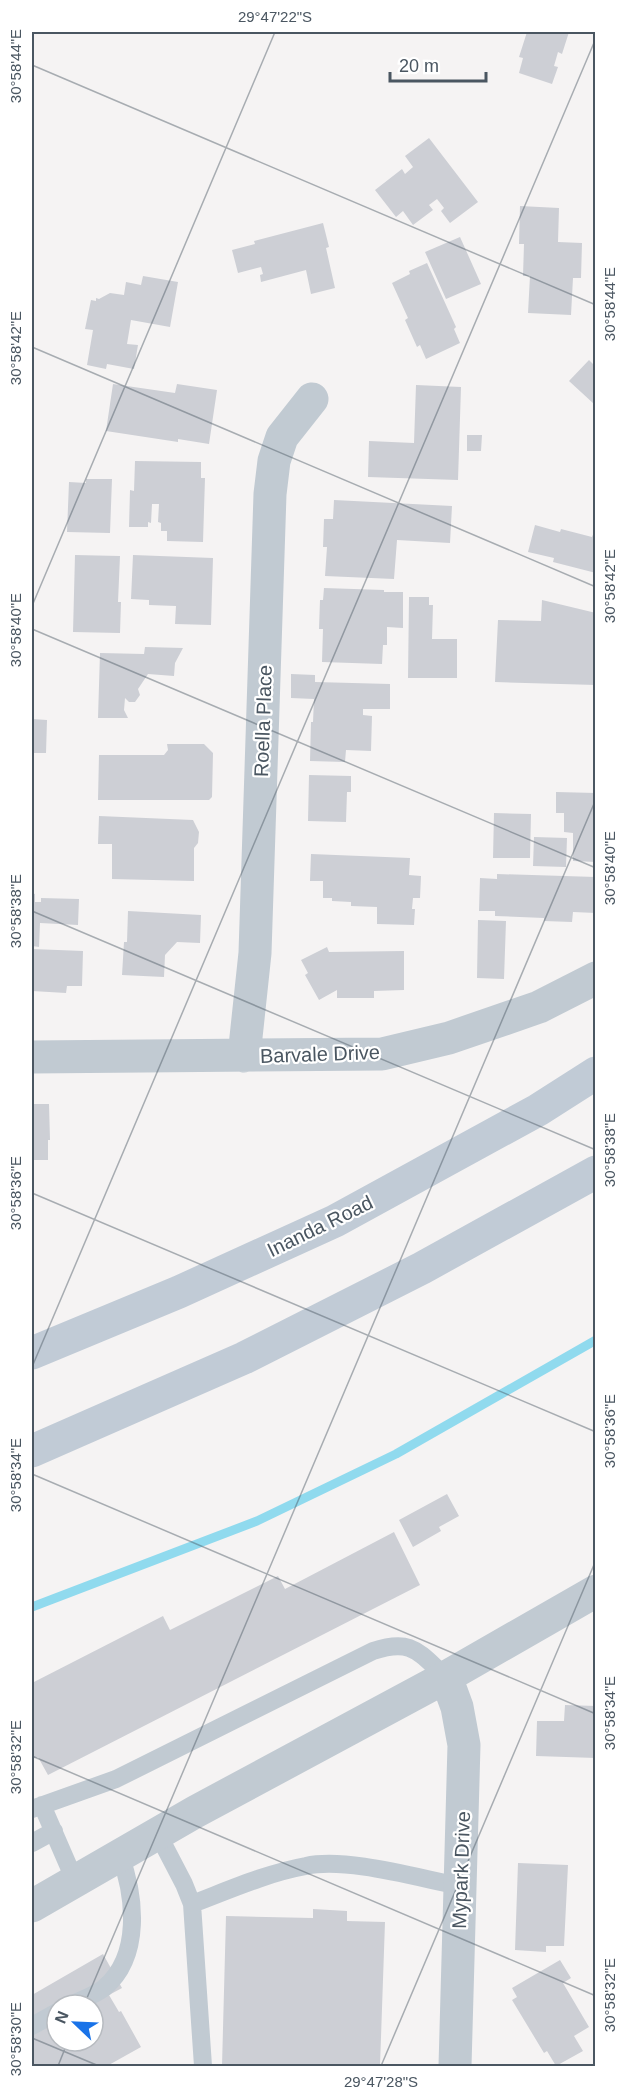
<svg xmlns="http://www.w3.org/2000/svg" width="627" height="2098" viewBox="0 0 627 2098" font-family="Helvetica,sans-serif">
<style>
.lines{fill:none;stroke-linecap:round;stroke-linejoin:round}
.stream{stroke:#90daee;stroke-width:9}
.building{fill:#cdcfd5;fill-rule:evenodd}
.service{stroke:#c1cad2;stroke-width:18}
.minor{stroke:#c1cad2;stroke-width:33}
.secondary{stroke:#c1cbd6;stroke-width:33}
.ticks{fill:none;stroke:#4a5661;stroke-width:1.5;stroke-opacity:0.45}
.labels{text-anchor:middle;dominant-baseline:central;stroke-width:4.5;stroke-linejoin:round;paint-order:stroke}
.street-label{font-size:20px;fill:#4a5661;stroke:#fff}
.neatline{fill:none;stroke:#4a5661;stroke-width:2}
.ticks-label{font-size:15px;text-anchor:middle;fill:#4a5661}
</style>
<rect width="100%" height="100%" fill="#f5f3f3"/>
<g class="lines">
<path class="stream" d="M32 1607 257 1521 396 1454 596 1340"/>
</g>
<path class="building" d="M527 32H569L562 54 558 52 554 66 558 67 552 84 519 73 523 58 519 57Z
M429 138 478 202 450 223 441 211 444 208 437 199 429 205 433 210 413 225 403 211 396 217 375 190 402 169 405 174 413 167 405 156Z
M520 206 559 208 558 242 582 243 581 278H573L571 315 528 313 530 276H523L524 244H519Z
M323 223 329 247 326 248 335 288 311 294 306 270 261 282 260 275 263 274 261 267 238 273 232 250 255 244 254 241Z
M460 237 481 284 446 299 425 252Z
M427 263 456 327 454 329 460 343 426 359 420 345 417 347 405 320 408 318 392 283 410 274 409 271Z
M143 276 178 282 170 327 131 320 127 344 138 345 134 369 107 364 106 369 87 365 93 330 85 329 91 300 96 301V298L99 299 110 293 124 295 126 282 141 285Z
M589 360 596 367V402L594 404 569 381Z
M113 384 175 393 177 384 217 390 209 444 178 439V442L106 431Z
M416 385 461 387 458 480 368 477 369 441 414 443Z
M467 435H482L481 451H467Z
M135 461 201 462V478H205L203 542 167 541V531H161V523L158 522 159 504H152L151 523 148 522V527H129L130 490 134 491Z
M86 479H112L110 533 67 532 69 482 86 483Z
M334 500 452 506 450 543 397 540 394 579 325 576 327 547H323L324 519H333Z
M535 525 560 532 561 529 592 537 596 527V573L553 562 554 558 528 552Z
M75 555 120 556 118 602H121L120 633 73 632Z
M133 555 213 558 211 625 175 624 176 606 149 605V600L131 599Z
M324 588 384 590V592H403V628L387 627V645H383L382 664 322 662 323 629H319L320 600H323Z
M409 597H429V605H433L432 639H457V678H408Z
M542 600 596 613V685L495 682 498 620 541 621Z
M145 647 183 648 175 663 174 676 148 674 138 689 140 695 135 702H129L125 698 124 710 128 718H98L100 653 144 654Z
M291 674 315 675V682L390 684V709H363V715L372 716 371 751 346 750 345 762 310 761 311 722H313L314 699 291 698Z
M32 719 47 720 46 753H32Z
M167 744H204L213 753 212 797 209 800H98L99 755H164L168 750Z
M309 775 351 776V792H347L346 822 308 821Z
M556 792 596 793V862L573 861V833L564 832V813H556Z
M494 813 531 814 530 858H493Z
M99 816 193 820 199 832 198 843 194 848V881L112 879V844H98Z
M534 837 567 838 566 867 533 866Z
M311 854 410 858 409 875 421 876 420 898H413L412 909H415L414 925 377 924V907L351 906V902L332 901V898H323V881H310Z
M497 874 596 877V913L573 912 572 922 544 921V918L495 916V911H479L480 878 497 879Z
M32 893 35 894V902H41V898L79 899 78 925 40 923 39 947 32 946Z
M128 911 201 915 200 943 177 942 165 955 164 977 122 975 124 942H127Z
M478 920 506 921 504 979 477 978Z
M327 947 329 952 404 951V990L374 991V998H337V990L319 1000 305 975 308 973 301 960Z
M32 949 83 951 82 986H67L66 993 32 991Z
M32 1104H49L50 1140H48V1160H32Z
M447 1494 459 1516 439 1527 441 1531 413 1547 399 1520Z
M394 1532 420 1585 48 1775 38 1757 32 1759V1683L163 1616 170 1630 278 1576 285 1589Z
M565 1705 596 1706V1758L536 1756 537 1721H564Z
M518 1863 568 1865 564 1946H546V1952L515 1950Z
M313 1909 347 1911V1921L385 1922 380 2066H222L226 1916 313 1918Z
M103 1954 122 1988 109 1995 119 2012 121 2011 141 2047 107 2066H32V1995ZM57 2005H93V2041H57Z
M560 1960 571 1978 563 1983 589 2027 574 2036 583 2051 556 2066 547 2051 544 2053 512 2000 517 1997 512 1988Z"/>
<g class="lines">
<path class="service" d="M42 1805 75 1881
M32 1809 116 1779 373 1651C412 1638 418 1652 446 1677
M158 1834 184 1884 192 1904 203 2066
M32 1843 54 1831
M192 1904C229 1890 267 1873 306 1866 346 1857 418 1878 460 1886
M71 2005C81 2000 95 1995 104 1988 142 1956 135 1896 120 1855
M32 2026 57 2012"/>
<path class="minor" d="M244 1056 255 953 270 494 274 461 282 437 312 399
M32 1057 382 1054 449 1038 539 1007 596 978
M446 1677 457 1707 464 1745 455 2066
M32 1906 195 1812 446 1677 596 1591"/>
<path class="secondary" d="M32 1353 179 1292 335 1221 538 1110 596 1073
M32 1451 244 1358 422 1268 596 1172"/>
</g>
<path class="ticks" d="M32 65 596 305M32 347 596 587M32 606 275 32M32 629 596 868M32 911 596 1150M32 1193 596 1432M32 1367 596 38M32 1474 596 1714M32 1756 596 1996M84 2005 596 799M32 2038 99 2066M58 2066 68 2041M381 2066 596 1560"/>
<g class="labels">
<g class="street-label">
<text transform="translate(263 721) rotate(-88)">Roella Place</text>
<text transform="translate(320 1054) rotate(-2)">Barvale Drive</text>
<text transform="translate(320 1226) rotate(-26)">Inanda Road</text>
<text transform="translate(461 1870) rotate(-88)">Mypark Drive</text>
</g>
</g>
<rect width="627" height="2098" fill="none" stroke="#ffffff" stroke-width="66"/>
<g transform="translate(75 2023) rotate(293)"><circle r="28" fill="#ffffff" stroke="#b7bbc0" stroke-width="1.5"/>
<path d="M0-4.5L10 22L0 15L-10 22Z" fill="#1a73e8"/>
<text y="-9" font-size="16" font-weight="bold" text-anchor="middle" fill="#4a5661">N</text>
</g>
<path d="M390 72v9h96v-9" fill="none" stroke="#4a5661" stroke-width="3"/>
<text x="399" y="72" font-size="18" fill="#4a5661" stroke="#ffffff" stroke-width="4.5" paint-order="stroke">20 m</text>
<rect x="33" y="33" width="561" height="2032" class="neatline"/>
<g class="ticks-label">
<text x="275" y="22">29°47'22"S</text>
<text transform="translate(16 66) rotate(-90)" y="5">30°58'44"E</text>
<text transform="translate(610 304) rotate(-90)" y="5">30°58'44"E</text>
<text transform="translate(16 348) rotate(-90)" y="5">30°58'42"E</text>
<text transform="translate(610 586) rotate(-90)" y="5">30°58'42"E</text>
<text transform="translate(16 630) rotate(-90)" y="5">30°58'40"E</text>
<text transform="translate(610 868) rotate(-90)" y="5">30°58'40"E</text>
<text transform="translate(16 911) rotate(-90)" y="5">30°58'38"E</text>
<text transform="translate(610 1150) rotate(-90)" y="5">30°58'38"E</text>
<text transform="translate(16 1193) rotate(-90)" y="5">30°58'36"E</text>
<text transform="translate(610 1431) rotate(-90)" y="5">30°58'36"E</text>
<text transform="translate(16 1475) rotate(-90)" y="5">30°58'34"E</text>
<text transform="translate(610 1713) rotate(-90)" y="5">30°58'34"E</text>
<text transform="translate(16 1757) rotate(-90)" y="5">30°58'32"E</text>
<text transform="translate(610 1995) rotate(-90)" y="5">30°58'32"E</text>
<text transform="translate(16 2039) rotate(-90)" y="5">30°58'30"E</text>
<text x="381" y="2087">29°47'28"S</text>
</g>
</svg>
